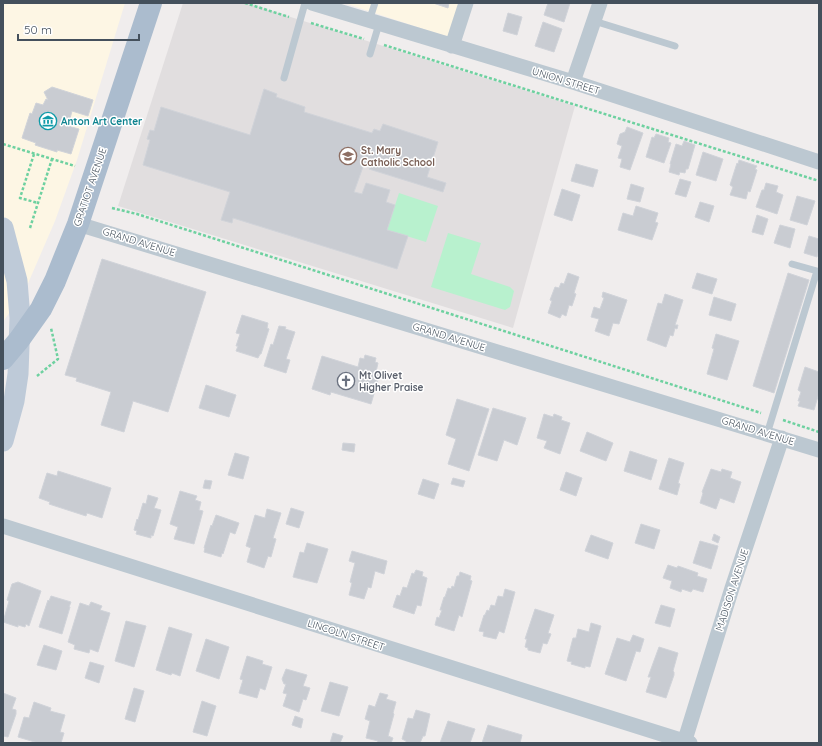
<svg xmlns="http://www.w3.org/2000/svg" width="822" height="746" viewBox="0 0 822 746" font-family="Quicksand,sans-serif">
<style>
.commercial{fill:#fdf6e4}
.education{fill:#e1dedf}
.green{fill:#b8f1ce}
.building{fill:#c9ccd2;stroke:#d0d3d9}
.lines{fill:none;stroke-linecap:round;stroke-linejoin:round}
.path{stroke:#6ed1a0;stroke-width:2.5;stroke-dasharray:3 2;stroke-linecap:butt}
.lane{stroke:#bcc8d1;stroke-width:7}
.street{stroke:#bcc8d1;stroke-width:15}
.secondary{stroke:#becad8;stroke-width:21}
.primary{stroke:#abbcce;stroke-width:22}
.labels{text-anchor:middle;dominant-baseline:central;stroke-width:3;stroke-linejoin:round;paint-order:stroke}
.street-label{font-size:10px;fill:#44505c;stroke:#fff}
.culture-label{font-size:10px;font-weight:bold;fill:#0d838f;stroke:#fff;text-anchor:start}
.education-label{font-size:10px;font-weight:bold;fill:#785e54;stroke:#fff;text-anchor:start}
.worship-label{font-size:10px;font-weight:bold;fill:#5b616d;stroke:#fff;text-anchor:start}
</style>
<rect width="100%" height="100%" fill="#f0eded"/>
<path class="commercial" d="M3 3H125L77 160 55 221 26 288 3 322Z
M344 3H459L448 37Z"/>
<path class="education" d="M183 3H246L575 106 513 328 118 206Z"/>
<path class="green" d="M399 193 438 206 426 242 387 230Z
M448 233 481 243 471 274 510 287 514 291 510 307 505 310 431 287Z"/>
<path class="building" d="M433 3H449L448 8Z
M548 3H570L564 22 544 15Z
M508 13 522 17 517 35 503 31Z
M543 22 562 29 554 52 535 46Z
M52 87 93 100 88 116 72 111 68 126 79 129 71 154 57 150V152L35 145 36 143 22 138 30 113 32 114 36 103 43 105 46 99 48 100 44 92Z
M264 89 277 94 276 97 305 107 304 112 372 133 374 129 380 131 383 124 438 142 427 177 446 183 443 192 369 169 371 166 364 164 354 192 362 194 366 183 390 190 386 202 395 205 387 230 408 236 397 269 233 218 232 223 221 220 230 192 143 165 150 140 147 139 150 130 154 131 161 107 250 135Z
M627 127 643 133 630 170 620 167 622 159 618 158 622 146 617 144 620 134 625 132Z
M656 134 669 138 668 142 671 143 664 163 646 157 652 137 654 138Z
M684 141 695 145 688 169H686L685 173 680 172 679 175 669 172 671 164H670L676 144 682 146Z
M703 152 723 159 716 181 696 175Z
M739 160 757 166 755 169 757 170 750 192 748 191 746 199 730 195 733 187 730 185 737 163 738 164Z
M576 164 598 170 593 187 571 181Z
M680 179 691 182 686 197 675 194Z
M766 183 778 186 776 192 783 195 777 214 756 207 762 190H764Z
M631 184 644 188 640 202 627 199Z
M562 189 580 195 572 221 554 215Z
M797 196 815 201 807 225 790 220Z
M700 202 714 206 709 222 695 217Z
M636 206 658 213 655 222 658 223 652 240 618 230 623 213 633 216Z
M757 215 768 219 763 235 752 232Z
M780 225 795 229 790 248 774 243Z
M809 236 819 239V249L817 257 804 253Z
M102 259 206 292 168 412 133 401 124 432 101 425 111 392 76 381 77 378 65 375Z
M568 273 579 277 574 293 576 294 572 306 569 305 566 316 562 314 560 318 548 313 552 301 550 300 555 287 559 288 561 283 564 284Z
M697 273 717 279 712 294 692 288Z
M788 273 809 280 774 393 753 386Z
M603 292 627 300 619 324 613 323 609 336 595 331 599 319 591 317 594 307 600 309 604 298 602 297Z
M665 294 683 300 675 325H678L677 329 675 328 673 336 670 335 666 347 647 340 658 303 662 304Z
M714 297 736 304 731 321 709 315Z
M242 315 268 323 267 328 269 329 261 354H260L258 358 236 351 238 346H236L240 334 236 333Z
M279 326 286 327 285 329 295 332 286 359 290 360 286 373 264 366 271 344 273 345Z
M716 334 739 341 727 380 707 374 714 349 712 348Z
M365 355 376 358 375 362 378 363 376 372 380 373 371 404 331 392 330 395 312 389 322 356 358 367 360 358 364 359Z
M805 367 819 372V393L814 410 798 406 800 401H798L801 392 798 390Z
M206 385 236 395 229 417 199 408Z
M457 399 489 409 469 471 448 464 456 439 446 435Z
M493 408 526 418 517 445 504 440 497 461 478 455Z
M544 414 553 417 554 414 562 417 561 420 570 423 560 454 544 448 547 441 537 438Z
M587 432 613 443 606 461 580 451Z
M343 443 355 444 354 452 342 450Z
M630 451 657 460 651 480 624 471Z
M235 453 249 457 243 479 228 475Z
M669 458 684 463 678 483 680 484 677 495 659 489Z
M711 469 721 472 722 469 732 472 730 478 741 482 734 503 720 498 716 509 700 503 703 493 702 492Z
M58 471 111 488 102 518 87 513 86 516 49 504 50 502 39 498 47 473 57 476Z
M566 472 582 478 576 496 560 490Z
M453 478 465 481 463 487 451 484Z
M423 479 439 484 434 499 418 494Z
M205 480 212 481 210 489 203 488Z
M180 491 197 496 195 500 201 502 199 510 203 511 194 544 174 539 178 527 170 524Z
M148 495 158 498 154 508 161 510 153 536 151 535V538L136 534 137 531 134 530 137 519 138 520 143 503 146 504Z
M291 508 304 512 299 528 286 524Z
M267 509 281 513 273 538 276 539 271 557 268 556 264 568 247 562 251 548 246 546 255 515 265 518Z
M216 515 239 523 235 534 230 532 223 554 222 553 221 557 204 552 205 548H204L211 525 212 526Z
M641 524 660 530 654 549 635 543Z
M714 534 720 537 718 543 712 540Z
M591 535 613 543 608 559 585 551Z
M700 541 718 546 711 569 693 563Z
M307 543 328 549 317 583 293 577 300 552 304 553Z
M352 551 387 561 384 574 375 571 371 588 368 587 364 599 349 595 352 583 350 582 355 563 349 561Z
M668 565 677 568 678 566 698 573 697 576 707 579 703 592 693 589 691 592 682 589 681 592 670 588 672 581 663 578Z
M416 570 423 572 422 576 427 578 421 606 417 605 414 614 393 607 397 595 400 596 403 587 407 588 412 573 414 574Z
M460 572 471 576 470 580 472 581 462 617 459 615 454 631 435 625 437 617 439 618 442 610H440L444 597H445L448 588 451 589 452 586 454 587 457 576H459Z
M18 582 41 591 29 626 26 624 25 627 18 625V627L3 622 9 601 7 600 12 584Z
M505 589 515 592 504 633 499 631 496 639 483 636 484 632 479 631 484 615H485L487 610 489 611 491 605 495 606 498 596 503 597Z
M51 596 71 602 69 607H70L62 634 39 627 48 600 49 601Z
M91 602 102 606 100 610 110 613 98 652 90 649 89 653 74 649 75 645 68 642 80 603 89 606Z
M661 605 675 609 670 627 655 623Z
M535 609 554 615 548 633 551 634 547 644 543 643 540 653 528 650V648L525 647 527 639H525Z
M126 621 146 626 134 667 115 661Z
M591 623 601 626 590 667 585 666V668L571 664 572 662 567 661 573 638H576L578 629 589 632Z
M169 627 192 634 180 676 172 673 171 675 156 670Z
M633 635 644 639 640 652 636 651 626 681 605 674 617 638 630 642Z
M206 639 229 647 219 679 196 671Z
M44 645 62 651 56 670 37 665Z
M659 647 678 653 673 671 674 672V675L666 698 646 692 651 677H648Z
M247 656 263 661 262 664 272 667 265 690 260 688 257 698 239 693 243 680 240 679Z
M90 662 104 666 99 683 85 678Z
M286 669 307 675 303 686 310 688 306 700 303 699 299 712 283 706 287 694 283 693 286 684H284L282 679Z
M330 682 348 687 339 716 321 711Z
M134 688 144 691 135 722 125 719Z
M3 693 16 698 12 709 16 710V714L8 737 3 736Z
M380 693 388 695 386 699 396 702 393 713 394 714 388 736 393 738 391 743H377L378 741 366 738 370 721 365 719 369 705 375 707Z
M202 701 216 706 207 736 193 732Z
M34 702 51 708 50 711 65 715 60 732 64 733 61 743H38L18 737 24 717 29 718Z
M416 710 430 714 425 736H423L420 743H406V741L402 739 408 718 413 719Z
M295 716 303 719 301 728 292 725Z
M448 721 475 729 470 743H440Z
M488 725 522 735 520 743H482Z
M333 733 343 736 340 743H330Z"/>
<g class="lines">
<path class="path" d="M245 3 289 17
M311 23 364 39
M384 45 819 181
M3 144 75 166
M34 154 20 198 38 203
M112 208 137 214 761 413
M30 228 52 159
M37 376 58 359 51 328
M783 420 819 432"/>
<path class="lane" d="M369 21 375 3
M594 21 675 46
M370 54 379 24
M284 78 305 3
M767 434 817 271 792 264"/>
<path class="street" d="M312 3 573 82 819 162
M452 46 466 3
M573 82 600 3
M78 224 819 450
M3 526 690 743
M684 743 732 588 782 438"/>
<path class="secondary" d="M3 228 17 281 20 318 18 374 14 401 3 441"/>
<path class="primary" d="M3 359 19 340 41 309 55 281 78 224 151 3"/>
</g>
<defs>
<symbol id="museum-ring" viewBox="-11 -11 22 22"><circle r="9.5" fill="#fff" stroke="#0f9aa8" stroke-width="1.5"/><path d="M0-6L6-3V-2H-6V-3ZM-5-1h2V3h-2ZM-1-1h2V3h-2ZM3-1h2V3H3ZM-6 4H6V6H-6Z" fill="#0f9aa8"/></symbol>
<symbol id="school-ring" viewBox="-11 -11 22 22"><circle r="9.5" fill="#fff" stroke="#8d6e63" stroke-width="1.5"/><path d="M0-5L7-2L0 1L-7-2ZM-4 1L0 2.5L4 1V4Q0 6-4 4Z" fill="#8d6e63"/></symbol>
<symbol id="church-ring" viewBox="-11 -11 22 22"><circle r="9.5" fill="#fff" stroke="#6b7280" stroke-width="1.5"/><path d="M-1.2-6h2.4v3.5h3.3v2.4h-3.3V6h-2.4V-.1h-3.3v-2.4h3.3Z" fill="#6b7280"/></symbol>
</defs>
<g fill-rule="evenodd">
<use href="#museum-ring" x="38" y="111" width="20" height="20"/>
<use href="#school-ring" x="338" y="146" width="20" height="20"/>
<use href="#church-ring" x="336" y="371" width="20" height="20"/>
</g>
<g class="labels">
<g class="street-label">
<text transform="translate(566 81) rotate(17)">UNION STREET</text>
<text transform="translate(90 187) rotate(-71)">GRATIOT AVENUE</text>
<text transform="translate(139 242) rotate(17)">GRAND AVENUE</text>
<text transform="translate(449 337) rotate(17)">GRAND AVENUE</text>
<text transform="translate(758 431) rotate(17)">GRAND AVENUE</text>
<text transform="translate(732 590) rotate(-72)">MADISON AVENUE</text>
<text transform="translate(346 635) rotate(18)">LINCOLN STREET</text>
</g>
<g class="culture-label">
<text x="61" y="121">Anton Art Center</text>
</g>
<g class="education-label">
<text x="361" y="150">St. Mary<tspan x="361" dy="12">Catholic School</tspan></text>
</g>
<g class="worship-label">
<text x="359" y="375">Mt Olivet<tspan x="359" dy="12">Higher Praise</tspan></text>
</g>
</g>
<rect width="822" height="746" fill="none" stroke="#44505c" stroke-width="8"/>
<path d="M18 34v6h121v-6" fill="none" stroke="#44505c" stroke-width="2"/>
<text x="24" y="34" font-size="12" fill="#44505c" stroke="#ffffff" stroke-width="3" paint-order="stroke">50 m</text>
</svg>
